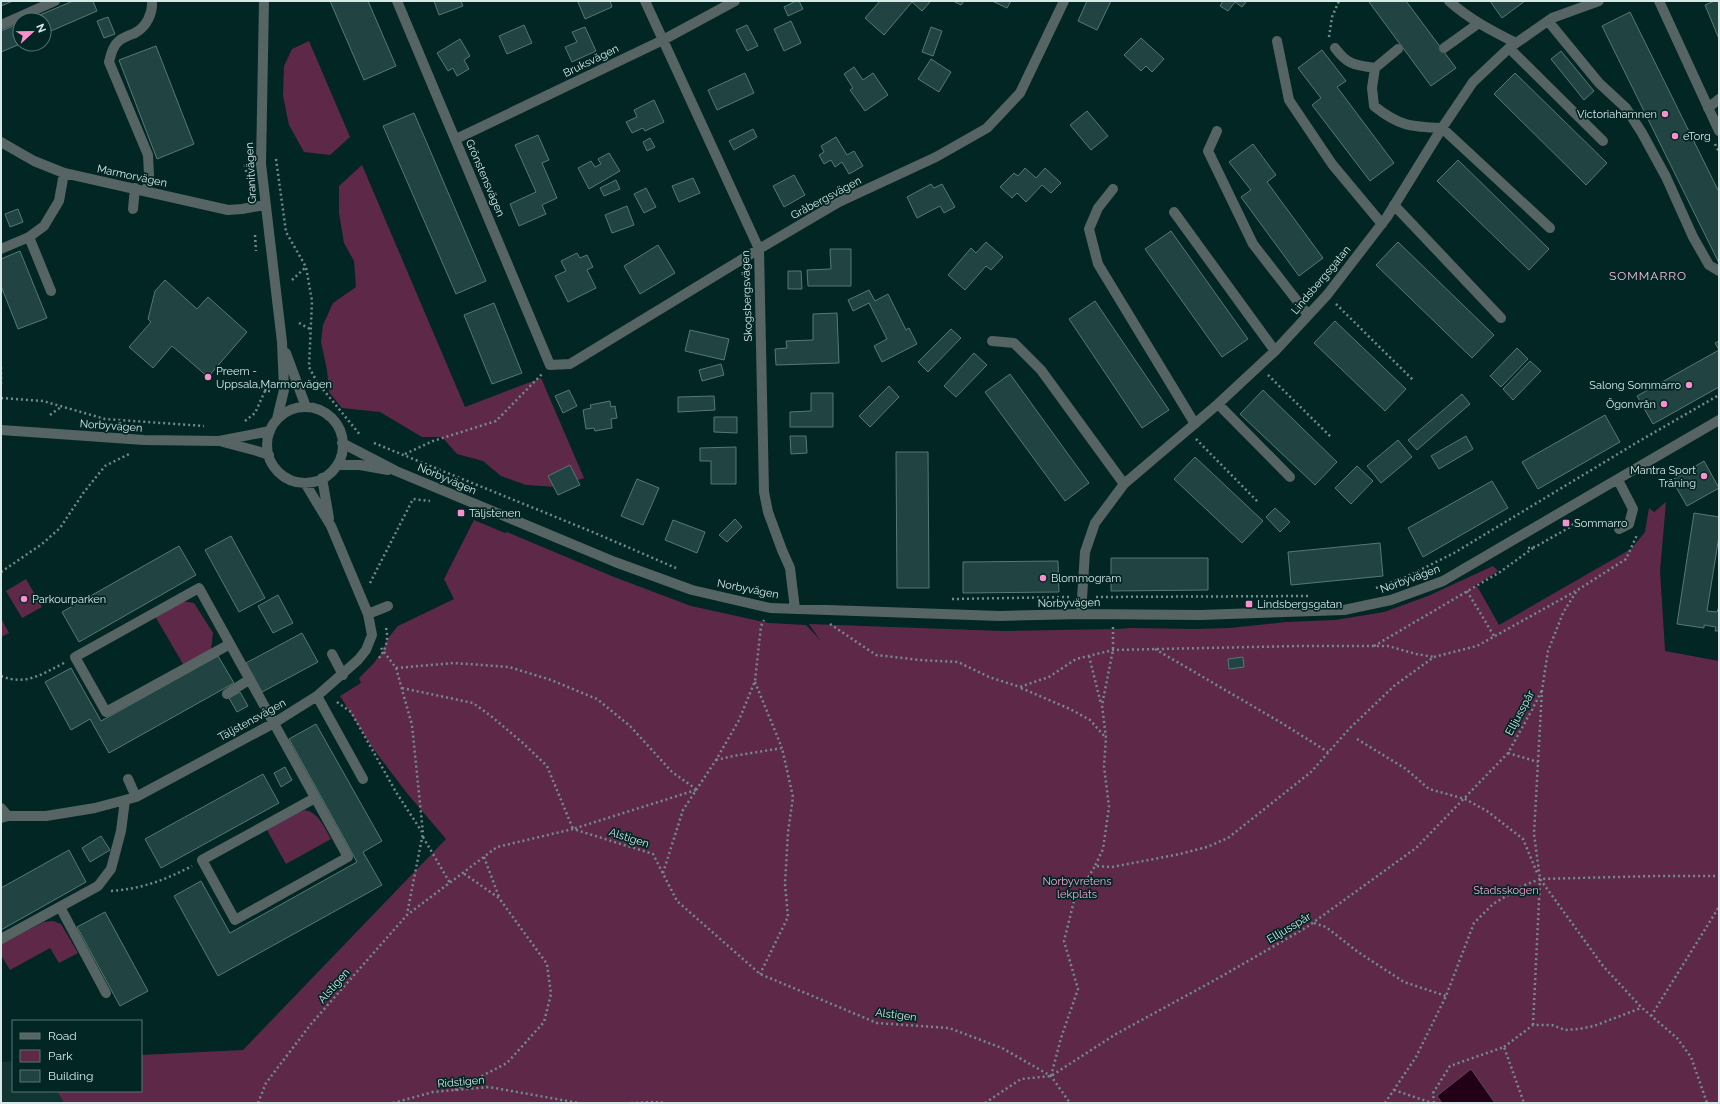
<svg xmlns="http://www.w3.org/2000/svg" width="1720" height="1104" viewBox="0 0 1720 1104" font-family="Raleway,sans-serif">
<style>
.built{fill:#0f3432}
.green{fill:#5e2949}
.water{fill:#220116;stroke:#584755}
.building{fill:#214341;stroke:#557976}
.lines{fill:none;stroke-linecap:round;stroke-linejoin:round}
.path{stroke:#718c8a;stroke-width:2.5;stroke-dasharray:2 3;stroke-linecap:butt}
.minor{stroke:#566463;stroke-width:10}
.poi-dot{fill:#f790cd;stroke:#022624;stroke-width:1.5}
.labels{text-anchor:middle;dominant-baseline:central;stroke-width:3.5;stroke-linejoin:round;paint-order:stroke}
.street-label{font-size:11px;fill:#d6e9e7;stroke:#022624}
.poi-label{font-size:11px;fill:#d6e9e7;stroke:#022624;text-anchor:start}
.park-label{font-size:11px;fill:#f9a5d5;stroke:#022624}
.neighbourhood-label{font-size:12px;letter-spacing:1px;fill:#f9bdde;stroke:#022624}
</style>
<rect width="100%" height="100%" fill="#022624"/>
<path class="built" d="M13 1061V1091H57L64 1103H1V1062Z"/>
<path class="green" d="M309 41 350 137 330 155 304 152 289 125 283 96 284 66 292 49Z
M362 165 465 407 541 378 584 478 557 487 526 485 501 476 483 461 457 454 442 437H422L380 412 342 408 329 392 327 370 321 342 323 325 333 303 356 287 354 261 344 243 339 213V186Z
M1666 502 1660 571 1665 651 1719 661V1103H64L57 1091H141V1055L243 1050 446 839 406 792 372 747 340 696 361 683 359 678 374 663 382 652 388 638 398 626 454 599 444 579 474 520 505 533 507 532 614 577 691 606 769 623 806 625 820 640 809 624 1002 631 1118 629 1130 628 1196 629 1230 628 1286 622 1335 620 1384 612 1428 596 1493 566 1498 571 1472 588 1477 586 1499 625 1631 549 1645 532 1649 508 1654 512Z
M26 579 42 607 22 618 6 591Z
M181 601 194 603 213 633 211 650 183 664 155 616Z
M1 618 9 633 1 637Z
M305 810C319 813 324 827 331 839L286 864 267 830 297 813Z
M53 921 61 924 78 953 59 963 50 948 10 970 1 955V944L44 922Z"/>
<path class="water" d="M1471 1069 1495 1103H1442L1437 1096Z"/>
<path class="building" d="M1 1H13L1 6Z
M73 1H93L97 11 44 34V20H28Z
M330 1H368L396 66 364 80Z
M434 1H461L463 6 439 15Z
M580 1H610L612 7 585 19 578 2Z
M796 1H799L803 9 788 16 784 7Z
M880 1H929L930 2 922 11 912 2 884 35 865 18Z
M953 1H964L961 5Z
M992 1H1011L1007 8Z
M1087 1H1111L1097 30 1078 21Z
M1223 1H1247L1242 7 1235 2 1228 11 1220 6Z
M1371 1H1406L1456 68 1431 86 1369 2Z
M1490 1H1525L1502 18Z
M1714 1H1719V39L1705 5Z
M1630 12 1719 192V263L1602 26Z
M108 17 115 34 104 38 97 21Z
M791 21 801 43 784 51 774 29Z
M20 23V44L1 52V31Z
M524 25 532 43 507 54 499 36Z
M747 25 758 46 747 51 736 30Z
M585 27 596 51 572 62 565 47 577 42 572 32Z
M931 27 942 31 933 56 922 52Z
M1141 38 1164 59 1152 72 1146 66 1141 71 1124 55Z
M460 39 470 56 464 60 469 69 457 76 453 68 448 71 437 53Z
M156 46 194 144 157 159 119 60Z
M1322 50 1346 81 1337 87 1394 163 1370 181 1312 105 1321 98 1298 68Z
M1561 51 1594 91 1584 100 1551 59Z
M931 59 951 72 939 92 918 79Z
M854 67 863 80 873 73 888 95 865 111 850 90 853 88 844 74Z
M745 73 754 93 717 110 708 90Z
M1515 73 1607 163 1586 185 1494 94Z
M654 100 664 122 645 131 643 128 632 133 626 122 637 117 634 110Z
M1087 111 1108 136 1091 150 1070 125Z
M414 113 486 281 456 294 383 126Z
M753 129 757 137 734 150 729 141Z
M538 135 549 160 542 163 557 198 542 205 546 214 519 226 510 204 536 192 515 145Z
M836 137 847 155 854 151 863 166 849 174 842 162 835 167 831 160 824 164 819 155 824 152 821 146Z
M650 138 655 147 647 151 643 142Z
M1253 144 1276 175 1267 182 1323 258 1299 276 1241 197 1251 190 1229 162Z
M609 153 620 171 589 189 578 168 591 161 595 167 601 164 598 159Z
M1458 160 1549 249 1529 270 1437 181Z
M1025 168 1036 178 1045 168 1061 183 1051 193 1042 185 1026 202 1017 193 1012 198 1000 187 1014 173 1018 176Z
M794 175 805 195 784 207 773 186Z
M693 178 700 193 679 202 672 186Z
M616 180 620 189 604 196 600 188Z
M931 184 934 188 942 184 955 207 944 213 940 206 917 218 907 197Z
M646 188 656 207 644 213 634 194Z
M627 206 634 225 612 233 605 215Z
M18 209 23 222 10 227 5 214Z
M1171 231 1248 339 1222 357 1145 249Z
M986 242 1003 257 991 270 986 266 965 290 948 275 971 248 976 253Z
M1398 242 1494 335 1472 358 1376 265Z
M658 245 675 273 640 294 624 266Z
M830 249H851V286H808L807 270 831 269Z
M20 251 47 318 18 329 1 286V259Z
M577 253 580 258 587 255 593 267 587 270 596 288 568 302 555 276 566 271 561 261Z
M788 271H801L802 289H788Z
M165 280 197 309 208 297 247 332 208 377 172 346 153 368 129 347 151 322 148 319 155 291Z
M869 290 875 301 888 294 906 330 909 328 917 344 882 362 874 346 887 339 869 303 853 311 848 300Z
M1095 301 1169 410 1142 428 1069 319Z
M494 303 522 373 492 384 464 315Z
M837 313 839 363 776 365 775 349 787 348 786 341 813 340V314Z
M1335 321 1406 389 1385 411 1314 343Z
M951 329 961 338 928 372 918 362Z
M690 330 729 339 724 360 685 351Z
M1719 341V387L1653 424 1637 396 1719 350 1715 343Z
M1517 348 1528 359 1501 387 1490 376Z
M974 353 987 365 956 397 944 386Z
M1530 361 1541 371 1513 400 1503 389Z
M721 364 724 375 702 381 699 370Z
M1010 374 1089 483 1065 501 985 392Z
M889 386 899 397 870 427 859 416Z
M569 390 577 406 563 413 555 396Z
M1263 390 1337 462 1315 485 1240 414Z
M811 393H833V427H790V412L811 411Z
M1462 394 1470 404 1417 450 1408 440Z
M714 396 715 410 678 412V397Z
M610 401 611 407 615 406 617 418 611 419 612 428 595 431 594 428 586 429 583 410 591 408 590 405Z
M1605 415 1620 442 1538 489 1522 462Z
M714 417H737V433L714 432Z
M790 436H806L807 453 791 454Z
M1466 436 1473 449 1439 469 1431 456Z
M1398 440 1412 457 1381 483 1367 466Z
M736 447V484H711V461H700V448Z
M896 452H928L929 588H897Z
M1195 457 1263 521 1242 543 1174 479Z
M1704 461 1719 488 1687 506 1672 480Z
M570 465 580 485 558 495 548 476Z
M1357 466 1373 481 1351 504 1335 488Z
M637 479 659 488 643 525 621 516Z
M1492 481 1508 508 1423 557 1408 528Z
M1275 508 1290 522 1280 532 1266 517Z
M1694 513 1719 517V536L1707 611 1717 612 1719 606V631H1715L1716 627 1704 625V628L1677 624Z
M735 519 742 527 727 542 719 535Z
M673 520 705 532 697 553 665 540Z
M231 536 265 598 239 612 205 550Z
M1380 543 1383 576 1291 585 1288 552Z
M179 546 196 575 79 642 62 612Z
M1111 558H1208V590L1111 591Z
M1058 561 1059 592 963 593V562Z
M278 595 293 623 273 633 258 606Z
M302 633 318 662 262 692 246 663Z
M218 656 234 683 109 753 90 719 71 730 45 682 71 668 101 721Z
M1243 657 1244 667 1229 669 1228 659Z
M240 692 248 706 237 712 229 698Z
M316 724 382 841 363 852 382 885 218 976 174 896 201 881 230 933 357 862 289 739Z
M285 767 292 780 281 787 274 773Z
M263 774 279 803 161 868 145 839Z
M101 836 110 850 90 862 82 848Z
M69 850 86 882 1 930V888Z
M105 912 148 991 120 1006 77 927Z"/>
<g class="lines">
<path class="path" d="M1329 37 1332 17 1339 1
M1715 144 1719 152
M276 159 286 232 306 267 312 301 309 367 317 382
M245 165 247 177
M255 235 256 251
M292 280 306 267
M1336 304 1413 380
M299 323 312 330
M1 367V385
M1268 375 1332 438
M312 384 317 382 361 436
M265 391 269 381
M1 398 43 401 105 419 204 426
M50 415 61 407
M245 421 255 413 265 391H270
M1196 439 1258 502
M374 443 595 533 676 568
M405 454 433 441 496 421 542 374
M1528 548 1535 547 1572 526 1576 519
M1 572 42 544 60 528 84 492 105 466 131 453
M370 583 413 499 430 501
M1376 588 1406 577 1454 553 1641 440 1719 395
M758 590 777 593
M1467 591 1494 636
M1576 592 1563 613 1548 651 1542 690 1534 834 1540 879 1603 966 1641 1007 1677 1038 1691 1057 1707 1103
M1096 597 1309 596
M952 599 1069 597
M830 624 876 655 920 660 958 662 989 677 1020 687 1049 677 1076 659 1113 650 1299 646H1388L1416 654 1434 657
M1113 627V650L1102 705 1106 738 1104 766 1109 807 1103 849 1095 866 1112 867 1180 854 1207 847 1228 838 1311 772 1349 729 1394 686 1434 657 1477 646 1576 591 1626 559 1637 535
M1374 646 1500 572 1533 548
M381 648 396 668 412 725 423 833 407 914
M1155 649 1280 722 1328 752
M1089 656 1101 704
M379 658C386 649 389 639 386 628
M396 668 454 663 509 667 551 680 597 699 630 726 672 772 696 789
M1 676C26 686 42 674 64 663
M755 682 782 748
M402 688 473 703 491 716 524 744 547 766 573 829 696 790
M1021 688 1070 709 1090 720 1106 738
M337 702 351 712 396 792 422 832
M1357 739 1406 769 1429 789 1465 799 1487 811 1523 839 1538 875
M1508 753 1538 762
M716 760 733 756 782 748 793 797 788 832 785 884 788 917 760 974
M423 837 450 883
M484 857 499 897
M663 873 683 810 716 760 739 720 755 681 761 626 764 620
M111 891C141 889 165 880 192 866
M1314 923 1326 927 1358 952 1404 982 1446 996
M1651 1016 1719 907
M1533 1025 1540 880
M1504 1047 1533 1025H1552L1565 1030 1579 1029 1594 1026 1641 1008
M1051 1076 1061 1038 1078 989 1064 941 1074 901 1095 866
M455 1090 507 1063 544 1022 551 994 547 964 499 898 463 873
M1394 1090 1432 1103
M258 1103 266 1083 311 1024 407 915 497 847 573 829 653 854 677 901 760 974 877 1023 949 1028 1002 1048 1051 1076 1070 1103
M393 1103 433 1092 489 1087 579 1103
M631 1103 654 1102 666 1103
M985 1103 1021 1079 1051 1076 1116 1034 1215 980 1307 927 1416 848 1508 753 1533 708 1542 690
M1385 1103 1416 1057 1446 996 1474 923 1493 904 1525 885 1540 879 1655 876H1719
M1434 1103 1433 1093 1450 1066 1504 1047 1524 1103"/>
<path class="minor" d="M264 1 261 164 282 342 284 390 277 419
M397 1 550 365 570 364 759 249 839 202 936 157 987 128 1020 93 1064 1
M645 1 759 249 764 492 768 512 782 550 790 568 795 609
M1449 1C1469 19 1492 31 1516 43
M1659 1 1719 131
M1548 21 1599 83 1626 108 1642 133 1666 177 1693 237 1709 265 1719 271
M1 25 55 1
M1277 41 1289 100 1332 164 1382 224
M1335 48C1348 65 1354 65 1375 68
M1444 48 1479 23
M1509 48 1603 141
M1398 49 1375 68 1372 88 1374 106C1399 126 1411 127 1442 128L1550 228
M1708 108 1719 99
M1217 131 1208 151 1253 244 1308 315
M456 139 663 40 735 1
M1 142 34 161 64 173 228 210 242 209 264 205
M1113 189 1098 208 1089 229 1098 264 1195 424
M147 191 149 175 148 155 109 62C111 54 113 45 120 40 124 37 130 35 135 33 146 27 153 14 152 1
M1394 205 1501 318
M133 209 135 188
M1174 212 1275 351
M29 237 44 226 59 201 64 173
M1 249 29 237 51 291
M992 341 1014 343 1041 370 1124 484
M286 353 306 407
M1218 404 1290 477
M267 445a38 38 0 1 1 76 0a38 38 0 1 1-76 0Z
M1 430 144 440 219 441 270 431
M223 442 257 451 269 455
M342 443 396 471 615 562 692 590 770 608 1000 616 1081 614 1200 615 1344 610 1391 600 1443 581 1719 420
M337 465H360L388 470
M322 478 329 518
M1618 480 1633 509 1629 524 1619 529
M368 614 388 606
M1081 614 1085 552 1095 523 1124 484 1218 404 1275 351 1327 295 1387 217 1442 128 1473 82 1509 48 1552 18 1599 1
M230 644 106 712 75 657 199 588 348 857 235 920 202 860 315 798
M332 654 343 675
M227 694 250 679
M317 696 363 779
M128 779 136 797
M1 808 8 816
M1 818 8 816H46L95 808 136 797 274 723 317 696 358 660 366 650 372 635 368 614 331 526 305 483
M60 907 106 993
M1 939 98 886 111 869 121 831 125 800"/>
</g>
<g class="poi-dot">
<circle cx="1665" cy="114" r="4"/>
<circle cx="1675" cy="136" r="4"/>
<circle cx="208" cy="377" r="4"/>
<circle cx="1689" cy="385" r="4"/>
<circle cx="1664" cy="404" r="4"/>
<circle cx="1704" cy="476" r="4"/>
<rect x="457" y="509" width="8" height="8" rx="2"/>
<rect x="1562" y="519" width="8" height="8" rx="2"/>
<circle cx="1043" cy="578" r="4"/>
<circle cx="24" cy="599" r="4"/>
<rect x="1245" y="600" width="8" height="8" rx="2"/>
</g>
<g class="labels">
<g class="street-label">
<text transform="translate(591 61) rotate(-26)">Bruksvägen</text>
<text transform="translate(251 173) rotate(-93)">Granitvägen</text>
<text transform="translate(132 176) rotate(12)">Marmorvägen</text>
<text transform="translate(485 178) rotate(67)">Grönstensvägen</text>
<text transform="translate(826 198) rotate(-28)">Gråbergsvägen</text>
<text transform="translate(1321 280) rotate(-50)">Lindsbergsgatan</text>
<text transform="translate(747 296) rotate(-92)">Skogsbergsvägen</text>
<text transform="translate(111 426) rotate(4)">Norbyvägen</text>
<text transform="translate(447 479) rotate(23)">Norbyvägen</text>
<text transform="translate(1410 579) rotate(-20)">Norbyvägen</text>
<text transform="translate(748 589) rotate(11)">Norbyvägen</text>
<text transform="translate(1069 603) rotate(-1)">Norbyvägen</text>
<text transform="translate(1520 713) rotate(-62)">Elljusspår</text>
<text transform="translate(252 720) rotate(-29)">Täljstensvägen</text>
<text transform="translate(629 838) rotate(18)">Alstigen</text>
<text transform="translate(1289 928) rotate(-31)">Elljusspår</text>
<text transform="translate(334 986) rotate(-49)">Alstigen</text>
<text transform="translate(896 1015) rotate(7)">Alstigen</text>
<text transform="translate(461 1082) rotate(-5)">Ridstigen</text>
</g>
<g class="poi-label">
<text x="1657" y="114" text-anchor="end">Victoriahamnen</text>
<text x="1683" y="136">eTorg</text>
<text x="216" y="371">Preem -<tspan x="216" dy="13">Uppsala,Marmorvägen</tspan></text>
<text x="1681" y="385" text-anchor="end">Salong Sommarro</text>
<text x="1656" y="404" text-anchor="end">Ögonvrån</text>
<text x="1696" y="470" text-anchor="end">Mantra Sport<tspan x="1696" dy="13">Träning</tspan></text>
<text x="469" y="513">Täljstenen</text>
<text x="1574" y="523">Sommarro</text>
<text x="1051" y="578">Blommogram</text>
<text x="32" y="599">Parkourparken</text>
<text x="1257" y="604">Lindsbergsgatan</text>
</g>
<g class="park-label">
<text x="1077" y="881">Norbyvretens<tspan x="1077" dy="13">lekplats</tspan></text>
<text x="1506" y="890">Stadsskogen</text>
</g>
<g class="neighbourhood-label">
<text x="1648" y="276">SOMMARRO</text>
</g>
</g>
<rect width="1720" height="1104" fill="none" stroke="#d6e9e7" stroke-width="4"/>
<rect x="12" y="1020" width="130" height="72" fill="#022624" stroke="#577472"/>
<rect x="20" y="1033" width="20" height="6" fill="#566463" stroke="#577472"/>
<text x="48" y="1040" font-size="12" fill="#d6e9e7">Road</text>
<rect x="20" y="1050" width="20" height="12" fill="#5e2949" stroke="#577472"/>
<text x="48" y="1060" font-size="12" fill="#d6e9e7">Park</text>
<rect x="20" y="1070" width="20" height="12" fill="#214341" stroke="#577472"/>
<text x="48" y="1080" font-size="12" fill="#d6e9e7">Building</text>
<g transform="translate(32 32) rotate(68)"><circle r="19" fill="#022624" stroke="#577472"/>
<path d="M0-3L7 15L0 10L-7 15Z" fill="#f790cd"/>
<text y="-6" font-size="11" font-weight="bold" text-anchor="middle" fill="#d6e9e7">N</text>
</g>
</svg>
